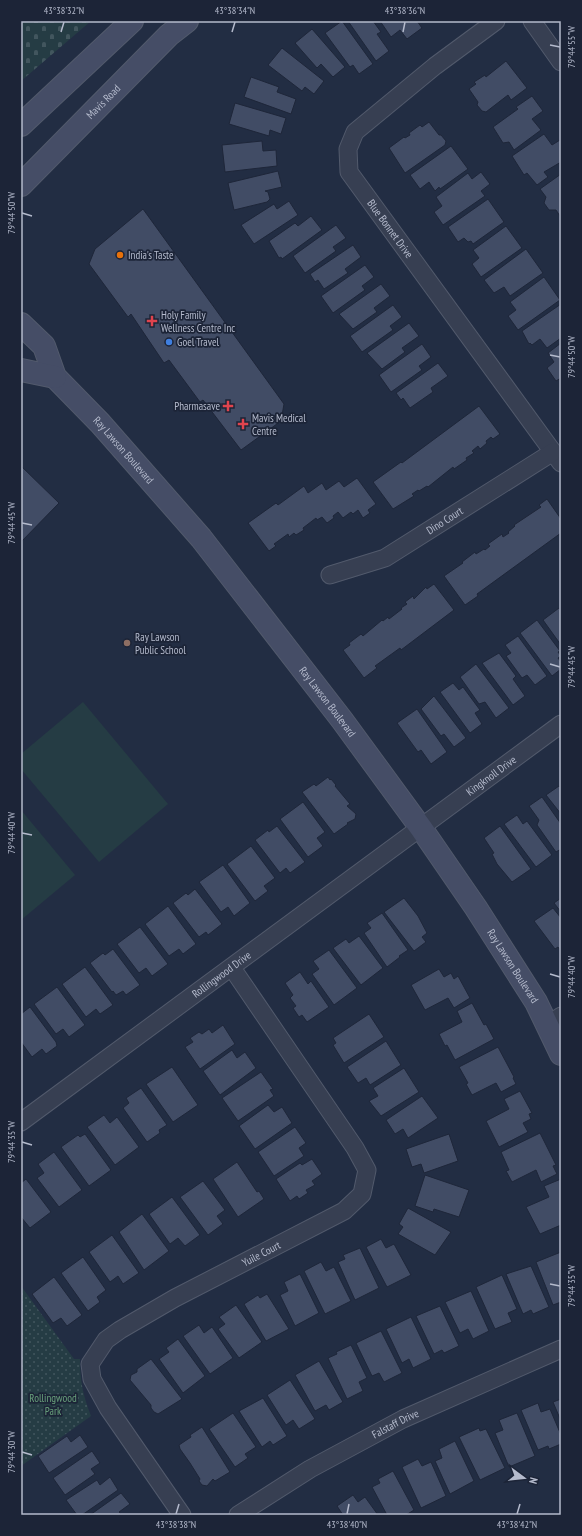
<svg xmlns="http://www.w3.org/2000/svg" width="582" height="1536" viewBox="0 0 582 1536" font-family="'PT Sans Narrow',sans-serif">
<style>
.green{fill:#253c44}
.cemetery{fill:url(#cemetery-stones)}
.park{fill:url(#park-dots)}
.building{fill:#414c65;stroke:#1e2639}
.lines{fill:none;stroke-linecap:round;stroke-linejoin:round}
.street-casing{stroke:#525a6c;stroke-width:19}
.secondary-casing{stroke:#525a6c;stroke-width:24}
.street{stroke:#373f52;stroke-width:17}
.secondary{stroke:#454d66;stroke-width:22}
.ticks{fill:none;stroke:#b4bacc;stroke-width:1.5}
.food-dot{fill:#e8710a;stroke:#1c2437;stroke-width:1.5}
.health-dot{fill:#e0444e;stroke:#1c2437;stroke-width:1.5}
.shop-dot{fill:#3f7fe0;stroke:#1c2437;stroke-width:1.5}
.education-dot{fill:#8d6e63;stroke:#1c2437;stroke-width:1.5}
.labels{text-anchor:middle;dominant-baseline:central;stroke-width:3.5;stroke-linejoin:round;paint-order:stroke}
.street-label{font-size:11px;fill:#b4bacc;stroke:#1c2437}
.poi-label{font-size:11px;fill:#b4bacc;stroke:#1c2437;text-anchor:start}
.park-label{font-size:11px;fill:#68a07b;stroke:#1c2437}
.neatline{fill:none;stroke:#b4bacc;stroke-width:1.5}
.ticks-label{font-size:10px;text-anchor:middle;fill:#b4bacc}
</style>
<defs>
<pattern id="cemetery-stones" width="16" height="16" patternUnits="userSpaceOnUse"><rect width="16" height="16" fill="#253c44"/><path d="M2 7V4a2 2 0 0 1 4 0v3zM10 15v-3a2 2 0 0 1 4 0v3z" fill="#42565e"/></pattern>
<pattern id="park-dots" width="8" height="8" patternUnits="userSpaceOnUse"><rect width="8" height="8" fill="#253c44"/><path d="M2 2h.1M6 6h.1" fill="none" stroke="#42565e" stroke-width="1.8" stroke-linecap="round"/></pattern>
</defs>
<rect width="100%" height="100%" fill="#222d43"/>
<path class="green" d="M83 702 168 804 99 862 21 769V754Z
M21 810 75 875 21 920Z"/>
<path class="cemetery" d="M21 21H91L21 81Z"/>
<path class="park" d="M21 1286 74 1359H80C80 1382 83 1395 91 1416L21 1466Z"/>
<path class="building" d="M342 21 373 64 359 74 353 65 350 67 325 33Z
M348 21H373L381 32 377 34 389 51 376 61Z
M380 21H417L422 28 407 39 400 30 391 37Z
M312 29 345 67 333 77 321 64 317 68 295 43Z
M282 48 324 81 314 94 305 87 302 91 268 65Z
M506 61 527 88 511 100 508 95 486 112 482 111 477 105 478 102 469 89 476 84 474 82 485 75 486 77Z
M251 77 279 87 277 92 296 99 291 114 244 97Z
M532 96 543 111 532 119 541 130 514 150 509 142 503 143 493 127 518 109 516 107Z
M235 103 286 118 281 134 270 130 269 136 229 124Z
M429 122 439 135H441L446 141 445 145 405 173 389 148 404 137 405 138 410 135 409 133 420 125 422 127Z
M544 134 552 145 560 140 561 142V162L544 172 548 177 537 185 527 173 524 175 512 156Z
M262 141 263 151 276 150 277 166 225 172 222 145Z
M451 146 468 169 440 189 439 187 435 191 429 182 420 189 410 175Z
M278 171 282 187 265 191 268 192 270 199 267 202 234 210 228 183Z
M481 172 490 184 481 191 485 196 443 225 434 212 442 206 436 197 468 173 472 179Z
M561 174V215L560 216 556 210H549L544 203 546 197 540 189Z
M488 199 504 222 473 244 471 241 468 242 464 238 458 242 448 227Z
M289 201 298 215 254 244 241 225 274 204 277 209Z
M143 209 284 404 281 421 241 450 203 400 200 402 169 360 164 363 131 314 128 317 89 264 95 249Z
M311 216 322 230 282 259 281 257 279 258 269 241 295 223 298 226Z
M336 225 346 238 333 247 336 251 305 273 293 256Z
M506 226 522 248 481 277 472 264 479 258 473 250Z
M353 245 361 257 345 269 348 273 324 289 318 280 315 282 310 274Z
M526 249 543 273 510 296 504 287 494 293 484 280Z
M365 265 374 277 362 286 365 290 333 313 321 296Z
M544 277 560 300 518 330 508 316 516 310 510 302Z
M381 284 390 296 374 308 377 312 353 329 339 314Z
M561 304V338L547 348 540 339 532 345 530 343 529 344 522 331Z
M393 305 402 317 390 326 393 330 362 352 350 336Z
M409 323 419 336 402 348 405 352 382 369 367 353Z
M561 343V378L556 381 547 368 554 362 548 353Z
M422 344 431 357 419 366 422 370 391 392 379 375Z
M438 363 448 376 431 388 433 392 410 408 403 398 401 400 396 393Z
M479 406 500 434 493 439 491 437 486 441 487 443 480 449 478 446 472 451 474 453 466 458 467 460 454 469 453 467 428 487 427 486 419 491 418 490 412 494 414 496 393 509 373 482 401 462 402 463Z
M21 466 59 503 21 542Z
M357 478 376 504 368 510 370 513 363 518 358 510 353 514 351 512 343 518 338 512 333 516 334 518 327 523 322 517 317 520 316 518 303 528 304 530 296 535 294 533 289 537 288 534 274 544 276 546 269 551 248 523 276 503 278 505 304 486 308 493 322 483 326 490 339 481 344 487Z
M547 499 561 519V533L477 594 478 596 465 605 444 576 463 563 462 562 475 552 476 554 484 549 485 550 490 546 488 544 502 534 503 537 509 533 508 532 515 526 514 525 541 507 539 505Z
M434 584 454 610 401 650 400 648 375 666 377 668 364 678 343 650 350 645 349 643 361 634 363 636 382 620 383 621 388 617 389 619 402 609 401 608 407 604 405 602 413 596 414 599 426 587 427 589Z
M559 608 561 611V645L543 620Z
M537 620 560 651 558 652 561 656 558 658 561 662V669L552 676 520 633Z
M518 636 547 676 535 685 527 675 522 678 506 656 511 653 505 645Z
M499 653 516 676 513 679 525 696 513 705 482 663Z
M476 664 509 708 496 718 485 702 479 704 460 677Z
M453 683 459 690 463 687 480 710 475 713 482 724 470 733 440 692Z
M434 696 466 738 454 747 444 734 441 736 421 709Z
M417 709 447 752 431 764 421 750 418 752 397 723Z
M328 777 330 780 331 779 336 785 335 786 350 804 347 806 356 814 355 819 347 823 348 824 334 834 302 792 314 784 316 786Z
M559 786 561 788V814L546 795Z
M542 797 561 824V849L556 852 537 825 539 820 529 806Z
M303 802 325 832 317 838 323 846 308 857 280 819Z
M517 815 523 824 527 821 552 855 536 867 504 824Z
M277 826 305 862 290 873 286 868 280 873 255 840 268 830 269 832Z
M500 826 531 869 512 882 497 864 492 854 494 853 484 838Z
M251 846 275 878 264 886 268 891 255 901 227 864Z
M223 865 250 903 234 916 228 907 221 912 199 882Z
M195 889 222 924 208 935 206 932 199 937 173 903 186 893 188 895Z
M404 898 418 916 427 933 422 937 426 942 414 951 384 912Z
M561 898V912L554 903Z
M168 906 196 944 183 954 179 949 169 956 145 924Z
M553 908 561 918V951L558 947 555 949 534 921Z
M382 913 408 950 399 956 400 957 387 967 364 933 371 928 367 923Z
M140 927 168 964 152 976 146 968 139 973 117 944Z
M359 936 383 968 361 985 333 948 346 939 349 943Z
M113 949 140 985 126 995 123 991 116 995 113 991 112 992 90 963 103 953 105 955Z
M329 950 357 988 334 1005 312 974 319 969 313 961Z
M85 967 113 1005 100 1014 96 1009 86 1017 62 984Z
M439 969 444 977 451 973 454 979 458 976 470 998 454 1008 448 998 425 1010 411 985Z
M300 972 308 984 311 981 329 1007 307 1022 302 1015 299 1017 293 1008 296 1006 290 998 293 995 285 983Z
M57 987 85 1025 69 1037 63 1029 56 1034 34 1004Z
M472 1003 484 1025 486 1024 494 1039 455 1060 447 1045 445 1046 439 1034 462 1022 457 1011Z
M30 1007 56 1042 57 1046 46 1054 42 1049 32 1057 21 1042V1014Z
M369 1014 384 1037 344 1063 333 1045 336 1043 333 1038Z
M223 1025 235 1044 200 1069 185 1047 193 1042 190 1038 199 1032 202 1034 209 1029 212 1033Z
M386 1041 401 1065 370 1085 366 1078 358 1083 347 1067Z
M498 1047 514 1077 513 1078 516 1084 501 1092 496 1083 472 1095 466 1084 468 1083 459 1067Z
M232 1050 237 1058 245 1052 256 1068 220 1095 203 1071Z
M172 1067 198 1105 173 1122 146 1084Z
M404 1068 419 1092 381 1116 369 1101 378 1096 373 1088Z
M261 1072 273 1089 270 1090 274 1096 238 1121 222 1098Z
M141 1088 167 1125 159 1130 160 1133 147 1142 123 1108 129 1103 126 1098Z
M520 1091 532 1113 529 1114 531 1119 523 1123 528 1132 499 1147 486 1121 509 1109 504 1099Z
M422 1096 438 1118 408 1138 403 1129 395 1134 386 1120Z
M268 1105 274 1112 282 1107 292 1123 255 1149 239 1126Z
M104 1115 110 1123 117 1117 139 1147 115 1165 87 1127Z
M295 1127 306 1143 299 1148 304 1156 274 1176 258 1152Z
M540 1133 556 1165 553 1166 557 1174 541 1182 536 1170 512 1182 506 1171 509 1170 501 1152Z
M85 1134 111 1170 89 1186 61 1147 78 1135 80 1137Z
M449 1134 458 1161 424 1173 421 1164 412 1167 406 1149Z
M54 1152 82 1190 59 1207 37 1178 44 1173 38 1164Z
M312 1159 322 1174 312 1181 315 1185 306 1190 308 1193 299 1199 297 1196 290 1201 276 1179 300 1163 302 1165Z
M237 1162 257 1192 259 1191 264 1199 238 1217 213 1179Z
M425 1175 469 1190 459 1217 434 1209 433 1212 415 1206Z
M26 1179 51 1212 30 1228 21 1217V1183Z
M561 1179V1225L540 1234 526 1207 549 1197 544 1186Z
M203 1181 225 1210 217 1216 223 1224 208 1235 180 1197Z
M172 1197 200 1235 185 1246 178 1238 170 1244 149 1214Z
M408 1208 451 1232 435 1255 398 1234 403 1227 399 1224Z
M142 1214 169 1251 144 1270 119 1232Z
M112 1235 139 1273 123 1284 118 1276 110 1282 89 1252Z
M381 1239 386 1248 394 1244 411 1275 387 1287 366 1247Z
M360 1248 379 1288 355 1300 338 1262 345 1259 343 1255Z
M561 1252V1302L553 1305 536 1262Z
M83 1257 106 1290 97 1297 100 1302 88 1311 61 1273Z
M321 1262 326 1271 334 1267 351 1301 325 1314 304 1271Z
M531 1266 549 1307 533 1314 531 1310 523 1314 506 1274Z
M300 1274 319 1313 295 1326 280 1295 288 1291 284 1282Z
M502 1275 517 1309 508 1313 512 1322 495 1329 476 1287Z
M54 1277 82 1315 67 1326 61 1318 53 1323 32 1294Z
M471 1291 489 1331 473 1339 468 1329 460 1333 445 1302Z
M267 1294 289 1329 266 1341 244 1304 258 1295 260 1298Z
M236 1305 262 1342 239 1358 218 1329 225 1324 219 1317Z
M440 1306 459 1346 444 1353 442 1350 434 1354 416 1316Z
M411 1317 431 1359 413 1368 409 1359 402 1363 386 1329Z
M199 1325 204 1333 212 1327 233 1358 210 1374 183 1336Z
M381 1331 402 1373 384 1382 379 1373 372 1376 356 1343Z
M178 1339 205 1376 183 1393 159 1359 169 1352 166 1348Z
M351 1345 367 1378 359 1382 363 1391 347 1399 328 1358 337 1354 336 1352Z
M151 1359 182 1399 158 1414 154 1412 151 1408V1405L130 1380 131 1375 137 1372V1369Z
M319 1361 343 1402 329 1410 326 1405 315 1411 295 1375Z
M290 1380 315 1419 299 1429 293 1420 286 1425 267 1395Z
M263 1398 287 1436 273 1445 270 1441 262 1447 239 1411Z
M561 1399V1421L553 1402Z
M538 1403 541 1412 550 1409 561 1435V1444L549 1449 548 1446 538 1450 521 1410Z
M233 1413 256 1447 245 1454 248 1458 235 1467 209 1429Z
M517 1413 535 1456 509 1467 495 1433 503 1430 499 1420Z
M202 1427 230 1472 215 1481 213 1479 207 1486 202 1485 199 1481 200 1479 190 1463 180 1449 179 1445 191 1437 190 1435Z
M479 1428 480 1431 486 1429 505 1468 480 1480 459 1437Z
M80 1435 88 1447 49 1473 38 1456 67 1436 71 1442Z
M455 1441 474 1481 450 1494 435 1461 442 1458 439 1449Z
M92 1451 100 1463 91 1469 95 1474 65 1495 53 1478Z
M418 1459 422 1466 431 1462 446 1496 421 1508 402 1467Z
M393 1471 414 1510 406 1515H387L372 1487 380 1483 378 1479Z
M110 1477 118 1490 82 1515H77L66 1500 97 1480 100 1485Z
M121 1493 130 1504 119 1512 122 1515H90Z
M353 1495 358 1502 365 1497 378 1515H343L337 1506Z"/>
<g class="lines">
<defs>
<g id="street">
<path id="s1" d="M496 21 435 66 355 132 348 149 349 172 561 463"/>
<path d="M532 21 561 62"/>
<path id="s2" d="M330 575 385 558 553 452"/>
<path d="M548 1025 561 1016"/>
<path id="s3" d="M21 1122 561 724"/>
<path id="s4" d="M182 1515 108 1408 92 1379 90 1364 106 1340 120 1330 175 1298 344 1211 362 1194 367 1170 355 1148 232 968"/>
<path id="s5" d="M238 1515 310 1469 403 1419 561 1349"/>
</g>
<g id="secondary">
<path d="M21 125 132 21"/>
<path id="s6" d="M21 185 169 35 187 21"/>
<path id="s7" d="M21 324 44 346 55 377 100 423 201 538 342 720 421 828 476 908 536 1002 561 1054"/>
<path d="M21 370 55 377"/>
</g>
</defs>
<use href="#street" class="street-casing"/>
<use href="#secondary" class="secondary-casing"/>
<use href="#street" class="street"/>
<use href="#secondary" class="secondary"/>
</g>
<path class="ticks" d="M61 32 64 22M232 32 235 22M403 32 405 22M550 45 560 47M22 213 32 216M550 355 560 357M22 523 32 525M550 664 560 667M22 833 32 835M550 974 560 977M22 1142 32 1145M550 1284 560 1286M22 1452 32 1455M176 1514 179 1504M347 1514 349 1504M517 1514 520 1504"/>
<circle class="food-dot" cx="120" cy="255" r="4"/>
<g class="health-dot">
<path d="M150 315h4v4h4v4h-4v4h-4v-4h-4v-4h4z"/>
<path d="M226 400h4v4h4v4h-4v4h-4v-4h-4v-4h4z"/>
<path d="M241 418h4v4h4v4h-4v4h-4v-4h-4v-4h4z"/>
</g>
<circle class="shop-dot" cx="169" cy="342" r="4"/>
<circle class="education-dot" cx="127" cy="643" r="4"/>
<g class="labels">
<g class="street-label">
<text stroke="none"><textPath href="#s6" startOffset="117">Mavis Road</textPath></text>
<text stroke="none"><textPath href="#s1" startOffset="291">Blue Bonnet Drive</textPath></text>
<text stroke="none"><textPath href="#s7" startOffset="165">Ray Lawson Boulevard</textPath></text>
<text stroke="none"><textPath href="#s2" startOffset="128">Dino Court</textPath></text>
<text stroke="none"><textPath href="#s7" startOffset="489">Ray Lawson Boulevard</textPath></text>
<text stroke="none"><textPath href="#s3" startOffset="584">Kingknoll Drive</textPath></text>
<text stroke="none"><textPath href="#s7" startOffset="812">Ray Lawson Boulevard</textPath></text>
<text stroke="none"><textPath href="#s3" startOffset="249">Rollingwood Drive</textPath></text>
<text stroke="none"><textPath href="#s4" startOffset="385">Yuile Court</textPath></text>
<text stroke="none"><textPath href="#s5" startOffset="182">Falstaff Drive</textPath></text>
</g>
<g class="poi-label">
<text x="128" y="255">India's Taste</text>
<text x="161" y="315">Holy Family<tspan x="161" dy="13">Wellness Centre Inc</tspan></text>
<text x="177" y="342">Goel Travel</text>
<text x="220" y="406" text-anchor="end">Pharmasave</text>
<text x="252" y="418">Mavis Medical<tspan x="252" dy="13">Centre</tspan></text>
<text x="135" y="637">Ray Lawson<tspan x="135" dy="13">Public School</tspan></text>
</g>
<g class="park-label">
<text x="53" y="1398">Rollingwood<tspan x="53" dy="13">Park</tspan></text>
</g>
</g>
<rect width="582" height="1536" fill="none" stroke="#1c2437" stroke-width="44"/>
<g transform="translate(524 1478) rotate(105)" stroke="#1c2437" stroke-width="3" paint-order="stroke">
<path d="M0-3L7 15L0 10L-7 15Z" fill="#b4bacc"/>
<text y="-6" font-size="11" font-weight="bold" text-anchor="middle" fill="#b4bacc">N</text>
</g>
<rect x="22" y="22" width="538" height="1492" class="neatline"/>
<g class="ticks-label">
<text x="64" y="14">43°38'32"N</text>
<text x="235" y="14">43°38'34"N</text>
<text x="405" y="14">43°38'36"N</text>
<text transform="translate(571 47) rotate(-90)" y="4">79°44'55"W</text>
<text transform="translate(11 213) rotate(-90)" y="4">79°44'50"W</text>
<text transform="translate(571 357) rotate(-90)" y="4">79°44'50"W</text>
<text transform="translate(11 523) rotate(-90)" y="4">79°44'45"W</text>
<text transform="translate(571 667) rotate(-90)" y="4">79°44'45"W</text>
<text transform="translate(11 833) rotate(-90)" y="4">79°44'40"W</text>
<text transform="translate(571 977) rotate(-90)" y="4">79°44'40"W</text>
<text transform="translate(11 1142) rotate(-90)" y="4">79°44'35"W</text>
<text transform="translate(571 1286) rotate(-90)" y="4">79°44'35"W</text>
<text transform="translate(11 1452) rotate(-90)" y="4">79°44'30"W</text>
<text x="176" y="1528">43°38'38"N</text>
<text x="347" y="1528">43°38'40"N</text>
<text x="517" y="1528">43°38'42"N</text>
</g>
</svg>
